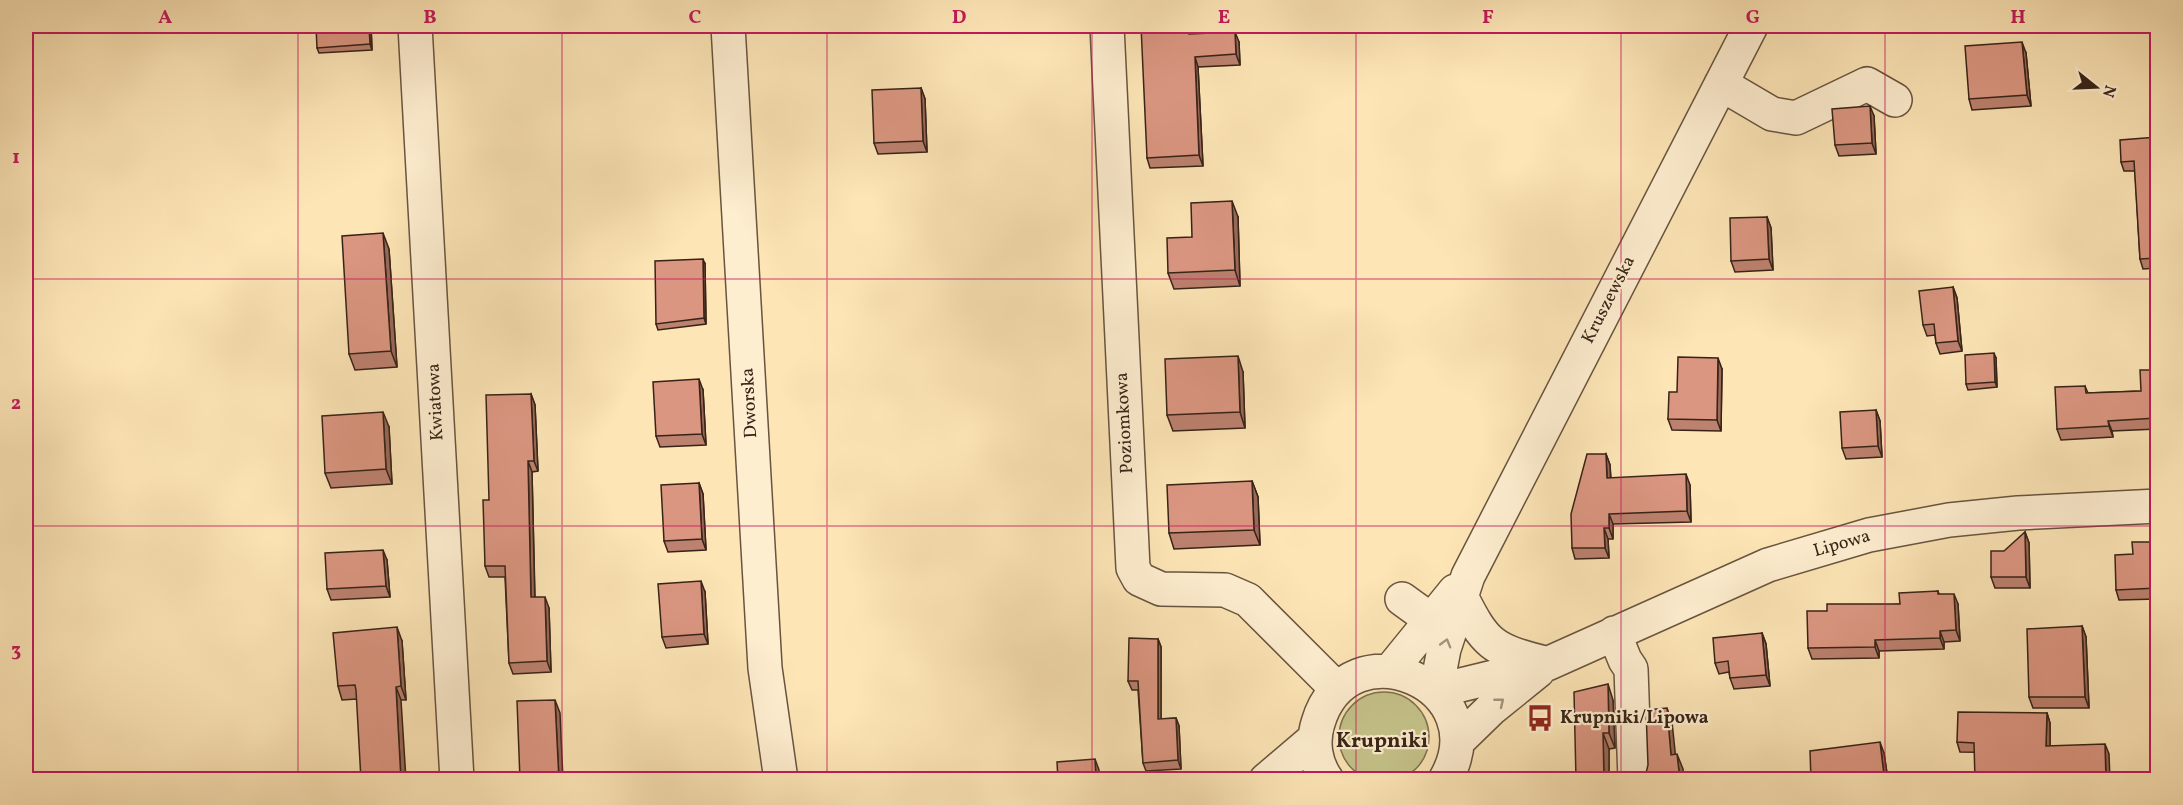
<svg xmlns="http://www.w3.org/2000/svg" width="2183" height="805" viewBox="0 0 2183 805" font-family="Vollkorn,serif">
<style>
.green{fill:#c5c38a;stroke:#7e7350;stroke-width:1.5}
.lines{fill:none;stroke-linecap:round;stroke-linejoin:round}
.minor-casing{stroke:#68543f;stroke-width:36}
.minor{stroke:#feeed0;stroke-width:33}
.wall{fill:#bc816f;stroke:#372317;stroke-width:1.5}
.shaded-wall{fill:#99695a;stroke:#372317;stroke-width:1.5}
.building{fill:#db9681;stroke:#372317;stroke-width:1.5}
.oneway{stroke:#a4937d}
.grid{fill:none;stroke:#c2185b;stroke-width:1.5;stroke-opacity:0.55}
.labels{text-anchor:middle;dominant-baseline:central;stroke-width:4.5;stroke-linejoin:round;paint-order:stroke}
.street-label{font-size:18px;fill:#372317;stroke:#feeed0}
.poi-label{font-size:18px;font-weight:bold;fill:#372317;stroke:#feeed0;text-anchor:start}
.quarter-label{font-size:21px;font-weight:bold;fill:#372317;stroke:#feeed0}
.neatline{fill:none;stroke:#c2185b;stroke-width:2}
.grid-label{font-size:20px;text-anchor:middle;font-weight:bold;fill:#c2185b}
</style>
<rect width="100%" height="100%" fill="#fde5b6"/>
<filter id="stains"><feTurbulence type="fractalNoise" baseFrequency=".00333" numOctaves="4"/><feColorMatrix values="0 0 0 0 .2 0 0 0 0 .09 0 0 0 0 .02 0 0 0 .5 -.17"/></filter>
<radialGradient id="worn" r=".72"><stop offset=".6" stop-color="#630" stop-opacity="0"/><stop offset="1" stop-color="#630" stop-opacity=".3"/></radialGradient>
<path class="green" d="M1339 737a45 45 0 1 1 90 0a45 45 0 1 1-90 0Z"/>
<g class="lines">
<defs>
<path id="minor" d="M415 26 457 780
M728 26 765 668 781 780
M1107 26 1133 568 1139 579 1161 589 1225 590 1248 600 1337 689
M1721 84 1772 114 1796 118 1867 84 1895 100
M1461 596C1485 644 1492 650 1545 663
M1402 599 1431 620
M1614 633 1625 660 1631 669 1635 780
M1390 671 1455 591
M1436 691 1547 664 1768 565 1869 535 1949 520 2018 513 2158 506
M1436 691 1444 649 1468 576 1751 26
M1457 742 1491 709 1538 671
M1266 780 1313 740
M1327 780C1315 763 1312 742 1318 723 1348 621 1500 686 1445 780"/>
</defs>
<use href="#minor" class="minor-casing"/>
<use href="#minor" class="minor"/>
</g>
<path class="wall" d="M371 26 372 50 319 53 317 48Z
M1193 34 1239 42 1240 65 1198 67 1203 166 1150 168 1147 158Z
M2026 53 2031 106 1972 110 1969 99Z
M921 88 925 99 927 152 878 154 874 143Z
M1874 116 1876 154 1839 156 1835 145Z
M2157 137V268L2143 269 2140 259 2135 171H2124L2121 162Z
M1238 217 1240 286 1174 289 1168 273 1192 237Z
M1767 217 1771 228 1773 270 1735 272 1731 261Z
M389 249 397 367 355 370 349 354Z
M705 264 706 324 658 330 656 324Z
M1953 287 1957 298 1962 351 1940 354 1936 343 1935 335 1927 336 1923 325Z
M1996 358 1997 387 1968 390 1966 384Z
M1722 369 1721 431 1672 430 1668 419 1677 392Z
M2157 370V429L2112 431 2113 437 2061 440 2057 429 2085 386 2088 393 2141 391Z
M1243 372 1245 428 1173 431 1167 415Z
M703 390 706 445 660 447 656 436Z
M531 394 535 405 538 471 532 472 535 597 549 608 551 672 513 674 509 663 505 577H489L485 566 489 500Z
M1876 410 1880 421 1882 457 1846 459 1842 448Z
M389 427 392 484 331 488 325 473Z
M1606 454 1610 465 1611 478 1690 485 1691 522 1613 524V539H1608L1609 558 1575 559 1572 548Z
M1252 481 1258 497 1260 545 1174 549 1169 533Z
M699 483 703 494 706 550 668 552 664 541Z
M2025 532 2029 543 2030 588H1995L1991 577Z
M2157 542V599L2119 600 2116 590Z
M387 560 390 597 331 600 327 589Z
M1938 591 1939 594 1958 604 1960 641 1944 642V649L1879 651V658L1812 659 1808 648 1827 611 1900 604Z
M705 592 708 644 666 648 662 637Z
M2082 626 2086 637 2089 708H2033L2029 697Z
M1762 633 1766 644 1770 686 1734 689 1730 678 1729 672 1719 674 1715 663Z
M1158 639 1161 647V719L1176 718 1179 726 1181 769 1146 771 1143 763 1138 690H1132L1128 681Z
M402 641 406 700 357 699 342 700 338 686Z
M1613 700 1615 748 1609 749V780H1576Z
M2047 713 2050 723V746L2109 754 1960 752 1957 742Z
M1884 753 1888 780H1811Z"/>
<path class="shaded-wall" d="M369 26H371L372 50 370 44Z
M1189 26H1192L1193 45 1189 34Z
M1235 32 1239 42 1240 65 1236 54Z
M2022 42 2026 53 2031 106 2027 95Z
M1195 57 1198 67 1203 166 1199 155Z
M921 88 925 99 927 152 923 141Z
M1870 106 1874 116 1876 154 1872 143Z
M1232 201 1238 217 1240 286 1235 270Z
M1767 217 1771 228 1773 270 1769 259Z
M383 233 389 249 397 367 391 351Z
M703 259 705 264 706 324 704 318Z
M1953 287 1957 298 1962 351 1958 341Z
M1994 353 1996 358 1997 387 1995 382Z
M1238 356 1243 372 1245 428 1240 412Z
M1718 358 1722 369 1721 431 1717 420Z
M699 379 703 390 706 445 702 434Z
M531 394 535 405 538 471 534 461Z
M1876 410 1880 421 1882 457 1878 446Z
M383 412 389 427 392 484 386 469Z
M2108 421 2112 431 2113 437 2109 426Z
M1606 454 1610 465 1611 489 1607 478Z
M528 461 532 472 535 608 531 597Z
M1686 474 1690 485 1691 522 1687 511Z
M1252 481 1258 497 1260 545 1254 530Z
M699 483 703 494 706 550 702 539Z
M1609 514 1613 524V539L1609 528Z
M1604 528 1608 539 1609 558 1605 548Z
M2025 532 2029 543 2030 588 2026 577Z
M383 550 387 560 390 597 386 586Z
M701 581 705 592 708 644 704 634Z
M1954 594 1958 604 1960 641 1956 630Z
M545 597 549 608 551 672 547 661Z
M2082 626 2086 637 2089 708 2085 697Z
M397 627 402 641 406 700 401 686Z
M1940 631 1944 642V649L1940 638Z
M1762 633 1766 644 1770 686 1766 675Z
M1158 639 1161 647V727L1158 719Z
M1875 640 1879 651V658L1875 647Z
M1608 684 1613 700 1615 748 1609 733Z
M396 687 401 700 406 780H401Z
M555 700 560 713 563 780H559Z
M1667 708 1672 722 1677 770 1671 755Z
M2047 713 2050 723V756L2046 746Z
M1176 718 1179 726 1181 769 1178 760Z
M1603 733 1609 749V780H1604Z
M1880 742 1884 753 1888 780H1886L1884 775Z
M2105 744 2109 754 2110 780H2106Z
M1677 754 1683 769 1684 780H1680Z
M1095 759 1099 770V780H1096Z"/>
<path class="building" d="M316 26H369L370 44 317 48Z
M1141 26H1189V34L1235 32 1236 54 1195 57 1199 155 1147 158Z
M2022 42 2027 95 1969 99 1965 46Z
M921 88 923 141 874 143 872 90Z
M1870 106 1872 143 1835 145 1832 109Z
M2157 137V258L2140 259 2134 161 2121 162 2120 140Z
M1232 201 1235 270 1168 273 1167 238 1192 237 1191 203Z
M1767 217 1769 259 1731 261 1730 218Z
M383 233 391 351 349 354 342 236Z
M703 259 704 318 656 324 655 261Z
M1953 287 1958 341 1936 343 1934 324 1923 325 1919 291Z
M1994 353 1995 382 1966 384 1965 355Z
M1238 356 1240 412 1167 415 1165 359Z
M1678 357 1718 358 1717 420 1668 419 1669 392H1677Z
M2140 370H2157V418L2108 421 2109 426 2057 429 2055 387 2085 386 2086 393 2141 391Z
M699 379 702 434 656 436 653 382Z
M531 394 534 461H528L531 597H545L547 661 509 663 505 566H485L483 500H489L486 395Z
M1876 410 1878 446 1842 448 1840 412Z
M383 412 386 469 325 473 322 416Z
M1587 454H1606L1607 478 1686 474 1687 511 1609 514V528H1604L1605 548H1572L1571 514Z
M1252 481 1254 530 1169 533 1167 485Z
M699 483 702 539 664 541 661 485Z
M2025 532 2026 577H1991V551H2004Z
M2132 542H2157V588L2116 590 2115 555 2133 554Z
M383 550 386 586 327 589 325 553Z
M701 581 704 634 662 637 658 584Z
M1938 591V594H1954L1956 630 1940 631V638L1875 640V647L1808 648 1807 611H1827V604H1900L1899 593Z
M2082 626 2085 697H2029L2027 629Z
M397 627 401 686 396 687 401 780H361L356 690 355 685 338 686 333 633Z
M1762 633 1766 675 1730 678 1728 661 1715 663 1713 638Z
M1129 638 1158 639V719L1176 718 1178 760 1143 763 1138 681H1128Z
M1608 684 1609 733H1603L1604 780H1576L1574 692Z
M555 700 559 780H520L517 701Z
M1667 708 1671 755 1677 754 1680 780H1641L1646 773 1648 765 1646 710Z
M1958 712 2047 713 2046 746 2105 744 2106 780H1975L1974 743 1957 742Z
M1880 742 1884 775 1855 780H1811L1810 751Z
M1095 759 1096 780H1058L1057 762Z"/>
<defs><path id="oneway-chevron" d="M-2-3.5L2.5 0L-2 3.5" fill="none" stroke-width="1.6" stroke-linecap="round" stroke-linejoin="round" transform="scale(1.5)"/></defs>
<g class="oneway">
<use href="#oneway-chevron" transform="translate(1446 643) rotate(-74)"/>
<use href="#oneway-chevron" transform="translate(1500 702) rotate(-39)"/>
</g>
<path class="grid" d="M298 26V780M562 26V780M827 26V780M1092 26V780M1356 26V780M1621 26V780M1885 26V780M26 279H2158M26 526H2158"/>
<defs>
<symbol id="bus-bare" viewBox="-9 -9 18 18"><path d="M-5-6H5V4H4V6H2V4H-2V6H-4V4H-5ZM-3.5-4V0h7V-4ZM-3.5 1.2v1.5H-2V1.2ZM2 1.2v1.5H3.5V1.2Z" fill="#8f2418" stroke="#feeed0" stroke-width="2.5" paint-order="stroke"/></symbol>
</defs>
<g fill-rule="evenodd">
<use href="#bus-bare" x="1521" y="699" width="38" height="38"/>
</g>
<g class="labels">
<g class="street-label">
<text transform="translate(1609 300) rotate(-63)">Kruszewska</text>
<text transform="translate(436 402) rotate(-93)">Kwiatowa</text>
<text transform="translate(750 403) rotate(-93)">Dworska</text>
<text transform="translate(1125 423) rotate(-93)">Poziomkowa</text>
<text transform="translate(1842 544) rotate(-16)">Lipowa</text>
</g>
<g class="poi-label">
<text x="1560" y="718">Krupniki/Lipowa</text>
</g>
<g class="quarter-label">
<text x="1382" y="741">Krupniki</text>
</g>
</g>
<rect width="2183" height="805" fill="none" stroke="#fde5b6" stroke-width="66"/>
<g transform="translate(2096 87) rotate(108)" stroke="#feeed0" stroke-width="4.5" paint-order="stroke">
<path d="M0-4.5L10 22L0 15L-10 22Z" fill="#372317"/>
<text y="-9" font-size="16" font-weight="bold" text-anchor="middle" fill="#372317">N</text>
</g>
<rect x="33" y="33" width="2117" height="739" class="neatline"/>
<g class="grid-label">
<text x="165" y="23">A</text>
<text x="430" y="23">B</text>
<text x="695" y="23">C</text>
<text x="959" y="23">D</text>
<text x="1224" y="23">E</text>
<text x="1488" y="23">F</text>
<text x="1753" y="23">G</text>
<text x="2018" y="23">H</text>
<text x="16" y="163">1</text>
<text x="16" y="409">2</text>
<text x="16" y="656">3</text>
</g>
<rect width="100%" height="100%" filter="url(#stains)"/>
<rect width="100%" height="100%" fill="url(#worn)"/>
</svg>
